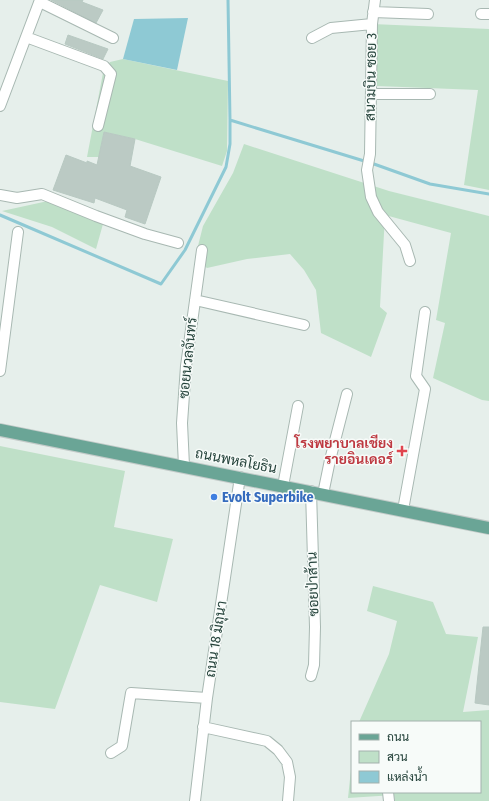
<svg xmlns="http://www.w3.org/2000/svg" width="489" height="801" viewBox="0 0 489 801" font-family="'Fira Sans Condensed',Sarabun,sans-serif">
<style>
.green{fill:#bfe0c8}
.water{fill:#8ec9d4}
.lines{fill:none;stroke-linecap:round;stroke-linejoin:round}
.stream{stroke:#8ec9d4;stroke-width:3}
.building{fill:#bbcac4;stroke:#b8c9c2}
.minor-casing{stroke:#a8b8b2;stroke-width:12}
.major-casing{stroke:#c2cac8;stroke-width:14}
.minor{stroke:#fff;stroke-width:10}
.major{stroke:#6aa596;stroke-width:12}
.health-dot{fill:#e0444e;stroke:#f7fbf9;stroke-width:1.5}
.shop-dot{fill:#3f7fe0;stroke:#f7fbf9;stroke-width:1.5}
.labels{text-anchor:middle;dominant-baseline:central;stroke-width:3;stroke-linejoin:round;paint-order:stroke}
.street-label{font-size:14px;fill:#24423a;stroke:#f7fbf9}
.health-label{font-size:14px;font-weight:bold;fill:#be3a42;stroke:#f7fbf9;text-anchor:end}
.shop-label{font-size:14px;font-weight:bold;fill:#366cbe;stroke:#f7fbf9;text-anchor:start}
</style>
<rect width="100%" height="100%" fill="#e6efeb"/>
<path class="green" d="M372 24 489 29V190L464 185 478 90 377 86Z
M123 59 228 81 227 151 222 166 135 139 104 132 99 157H87L103 73 110 62Z
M244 144 389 191 489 216V401L482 400 433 378 445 323 436 320 451 233 385 215 380 307 387 313 371 357 321 333 316 290 304 270 290 254 247 259 207 268 195 258 203 226 233 173Z
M48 201 103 224 96 249 52 227 2 211Z
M0 446 125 471 114 527 173 539 157 602 100 585 55 709 0 702Z
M373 586 433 602 446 634 478 637 463 712 489 710V801H395L394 795 348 798 352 760V792H480V722H359L389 654 397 621 367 611Z"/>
<path class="water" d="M188 18 177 70 123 59 134 19Z"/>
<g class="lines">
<path class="stream" d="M228 0 230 120 374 164 430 184 489 194
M0 215 161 284 185 250 226 167 230 144V120"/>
</g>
<path class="building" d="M51 0H83L82 2 103 10 96 23Z
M68 35 108 49 103 59 65 44Z
M104 132 135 139 130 166 161 177 145 224 125 217 127 210 95 198 94 203 53 190 66 155 87 163V161L97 165Z
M483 627H489V705L475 703Z"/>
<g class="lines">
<defs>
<path id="minor" d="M375 0 372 24 370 154 367 170 371 197 378 212 405 245 410 261
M40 2 113 38
M373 12 428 14
M481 14H489
M26 37 104 66 111 74 98 126
M312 38 331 28 372 24
M372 94H430
M0 106 40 0
M0 195 17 198 42 194 96 216 145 234 178 243
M195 300 304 325
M0 371 18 232
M184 466 182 423 186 366 202 250
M283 486 298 406
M311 491 315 627 314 665 311 676
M323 494 330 460 347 394
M403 510 425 389 416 376 425 312
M203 727 267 741 278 750 287 762 290 777 288 801
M111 753 122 746 131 693 207 698
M388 792 389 801
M195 801 207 698 240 477"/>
<path id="major" d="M0 430 489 528"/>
</defs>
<use href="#minor" class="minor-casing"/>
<use href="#major" class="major-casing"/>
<use href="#minor" class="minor"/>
<use href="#major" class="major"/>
</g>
<path class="health-dot" d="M400 445h4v4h4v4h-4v4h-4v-4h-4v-4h4z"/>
<circle class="shop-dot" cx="214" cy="497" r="4"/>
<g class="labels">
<g class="street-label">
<text transform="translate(371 77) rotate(-89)">สนามบิน ซอย 3</text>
<text transform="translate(188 358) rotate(-84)">ซอยนวลจันทร์</text>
<text transform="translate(236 461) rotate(11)">ถนนพหลโยธิน</text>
<text transform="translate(313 584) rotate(-92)">ซอยป่าส้าน</text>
<text transform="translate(216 639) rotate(-81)">ถนน 18 มิถุนา</text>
</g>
<g class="health-label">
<text x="393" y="443">โรงพยาบาลเชียง<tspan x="393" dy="16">รายอินเดอร์</tspan></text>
</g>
<g class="shop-label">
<text x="222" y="497">Evolt Superbike</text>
</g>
</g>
<rect x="351" y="721" width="130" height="72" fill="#f7fbf9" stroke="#a3b1ad"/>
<rect x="359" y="734" width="20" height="6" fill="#6aa596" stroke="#a3b1ad"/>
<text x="387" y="741" font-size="12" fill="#24423a">ถนน</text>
<rect x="359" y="751" width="20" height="12" fill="#bfe0c8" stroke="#a3b1ad"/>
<text x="387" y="761" font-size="12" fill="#24423a">สวน</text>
<rect x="359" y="771" width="20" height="12" fill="#8ec9d4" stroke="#a3b1ad"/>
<text x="387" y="781" font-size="12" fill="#24423a">แหล่งน้ำ</text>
</svg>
